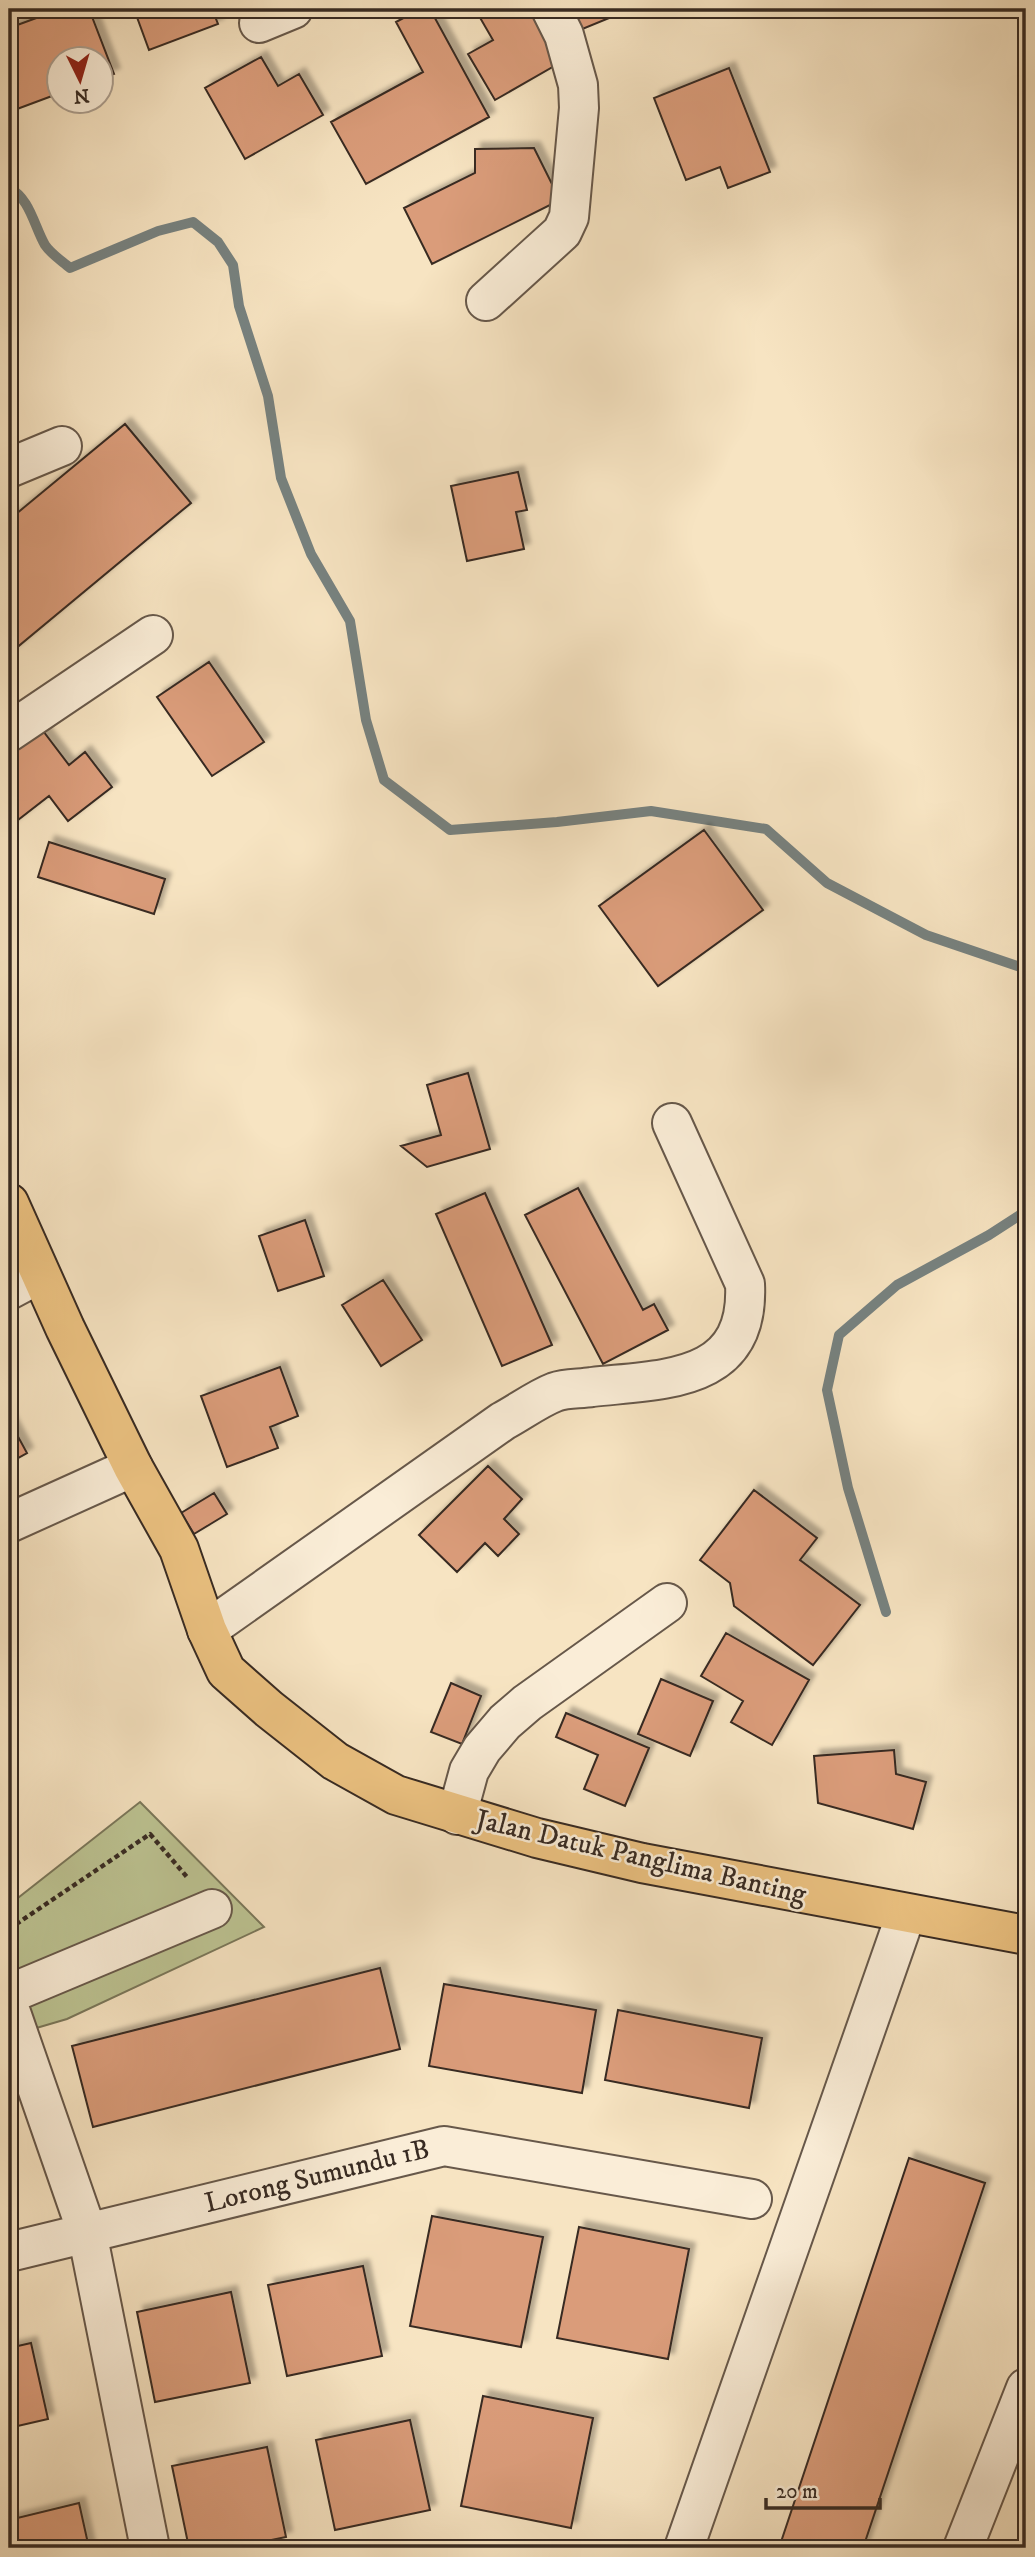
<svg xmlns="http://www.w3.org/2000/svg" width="1035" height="2557" viewBox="0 0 1035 2557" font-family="'IM FELL DW Pica',serif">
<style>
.green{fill:#bdc493;stroke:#7a775a;stroke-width:2}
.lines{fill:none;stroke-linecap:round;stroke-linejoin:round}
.stream{stroke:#778280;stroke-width:10}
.building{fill:#da9c7a;stroke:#372a22;stroke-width:2;filter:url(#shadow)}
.minor-casing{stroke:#67584a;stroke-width:42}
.major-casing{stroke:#372a22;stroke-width:42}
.path{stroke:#372a22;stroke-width:4.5;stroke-dasharray:5 3.5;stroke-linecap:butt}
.minor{stroke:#faedd7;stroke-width:38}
.major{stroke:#ecc281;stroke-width:38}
.labels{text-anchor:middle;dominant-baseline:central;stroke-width:5;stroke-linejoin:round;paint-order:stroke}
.street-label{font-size:28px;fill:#372a22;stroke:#faedd7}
</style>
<defs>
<filter id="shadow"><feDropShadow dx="6" dy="-6" stdDeviation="2" flood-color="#0004"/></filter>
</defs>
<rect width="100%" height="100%" fill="#f7e4c2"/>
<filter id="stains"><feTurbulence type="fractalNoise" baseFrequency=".00286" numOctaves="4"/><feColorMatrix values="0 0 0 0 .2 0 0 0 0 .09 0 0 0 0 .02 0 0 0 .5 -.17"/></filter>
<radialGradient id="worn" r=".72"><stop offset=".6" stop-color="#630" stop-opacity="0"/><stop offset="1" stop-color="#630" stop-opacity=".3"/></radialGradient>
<path class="green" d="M140 1802 264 1927 67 2019 16 2034 9 2016V1905Z"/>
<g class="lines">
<path class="stream" d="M9 188C30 198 34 226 45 245 51 254 62 261 70 268L158 231 193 222 218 242 233 265 239 306 268 396 281 478 311 554 350 621 366 720 384 780 450 830 557 822 651 811 766 829 827 883 926 935 1026 969
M886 1612 848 1488 827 1390 839 1335 897 1285 989 1235 1026 1211"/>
</g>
<path class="building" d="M61 9H89L114 74 102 78V60H60V93L9 112V28Z
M134 9H212L218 24 149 50Z
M420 9H430L489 117 366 184 331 122 423 72 396 22Z
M475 9H542L570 57 495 100 468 54 493 40Z
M571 9H631L580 30Z
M261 57 278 86 299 74 323 115 245 159 205 88Z
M729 68 770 172 728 188 720 167 686 180 654 98Z
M534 148 560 200 432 264 404 208 475 173V149Z
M125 424 191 503 9 654V517L10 519Z
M518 472 527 510 516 512 524 549 467 561 451 486Z
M209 662 264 742 212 776 157 697Z
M34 719 69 765 85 752 112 787 68 821 49 796 9 827V738Z
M704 830 763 910 658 986 599 906Z
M49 842 165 879 154 914 38 877Z
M468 1073 490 1149 427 1167 401 1146 441 1135 427 1085Z
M578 1188 643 1310 654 1304 668 1330 603 1364 525 1215Z
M485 1193 552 1345 502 1366 436 1214Z
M305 1220 324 1276 278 1291 259 1236Z
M383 1280 422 1340 381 1366 342 1305Z
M280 1367 298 1416 270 1427 278 1448 227 1467 201 1396Z
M9 1420 27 1453 9 1463Z
M488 1466 522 1499 504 1519 519 1534 498 1556 485 1543 457 1572 419 1535Z
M754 1490 817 1538 800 1560 860 1605 813 1665 734 1606 730 1583 700 1560Z
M214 1493 227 1514 194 1534 181 1513Z
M726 1633 809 1680 772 1745 731 1722 743 1701 701 1676Z
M661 1679 713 1701 690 1756 638 1734Z
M451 1683 481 1696 462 1744 431 1732Z
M566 1713 649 1748 625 1806 584 1789 598 1755 556 1737Z
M894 1750 896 1774 926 1782 913 1829 818 1803 814 1756Z
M380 1968 400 2049 93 2127 72 2046Z
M444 1984 596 2010 582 2093 429 2066Z
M618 2010 762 2038 749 2108 605 2080Z
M909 2158 985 2183 863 2548H779Z
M432 2216 543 2237 521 2347 410 2326Z
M579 2227 689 2249 668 2359 557 2338Z
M363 2266 382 2356 287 2376 268 2285Z
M231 2292 250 2383 155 2402 137 2312Z
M31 2343 48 2419 9 2428V2348Z
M483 2396 593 2418 571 2528 461 2506Z
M410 2420 430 2510 335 2530 316 2440Z
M267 2447 286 2537 233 2548H189L172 2466Z
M79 2503 89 2548H9V2520Z"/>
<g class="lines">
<defs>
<path id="minor" d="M259 23 293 9
M486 301 562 232 569 217 579 108 578 85 564 35 551 9
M9 468 62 446
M9 732 153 635
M9 1290 39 1274
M9 1523 133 1467
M207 1630 503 1421C520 1412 537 1399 555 1392 566 1388 580 1389 592 1387 664 1379 750 1383 745 1284L672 1123
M457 1815 469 1771 482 1749 505 1722 527 1703 667 1603
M9 1994 212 1909
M9 2007 87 2232 150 2548
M9 2252 444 2146 752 2199
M684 2548 906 1914
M963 2548 1026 2388"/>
<path id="major" d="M9 1203 65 1328 133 1467 179 1549 207 1630 226 1671 269 1709 335 1761 396 1795 537 1838 642 1863 1026 1935"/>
</defs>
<use href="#minor" class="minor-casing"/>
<use href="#major" class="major-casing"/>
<path class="path" d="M9 1929 150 1834 187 1877"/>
<use href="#minor" class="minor"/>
<use href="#major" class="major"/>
</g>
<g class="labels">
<g class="street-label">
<text transform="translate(641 1857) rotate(13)">Jalan Datuk Panglima Banting</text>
<text transform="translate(317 2176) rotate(-14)">Lorong Sumundu 1B</text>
</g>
</g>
<rect width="1035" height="2557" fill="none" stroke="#f7e4c2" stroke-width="35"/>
<rect x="10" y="10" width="1014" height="2536" fill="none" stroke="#372a22" stroke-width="3.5"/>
<rect x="18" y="18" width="1000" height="2522" fill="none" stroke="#372a22" stroke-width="2"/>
<g transform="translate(80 80) rotate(175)"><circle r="33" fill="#faedd7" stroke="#ac9f8f" stroke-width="2"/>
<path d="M0-5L12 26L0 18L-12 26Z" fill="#8f2418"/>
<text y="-10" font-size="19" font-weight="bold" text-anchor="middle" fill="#372a22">N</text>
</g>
<path d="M766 2498v10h114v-10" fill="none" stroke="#372a22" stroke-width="3.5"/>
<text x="776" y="2498" font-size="21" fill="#372a22" stroke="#faedd7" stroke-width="5" paint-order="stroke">20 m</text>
<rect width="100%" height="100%" filter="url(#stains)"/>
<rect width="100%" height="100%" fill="url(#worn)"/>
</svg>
